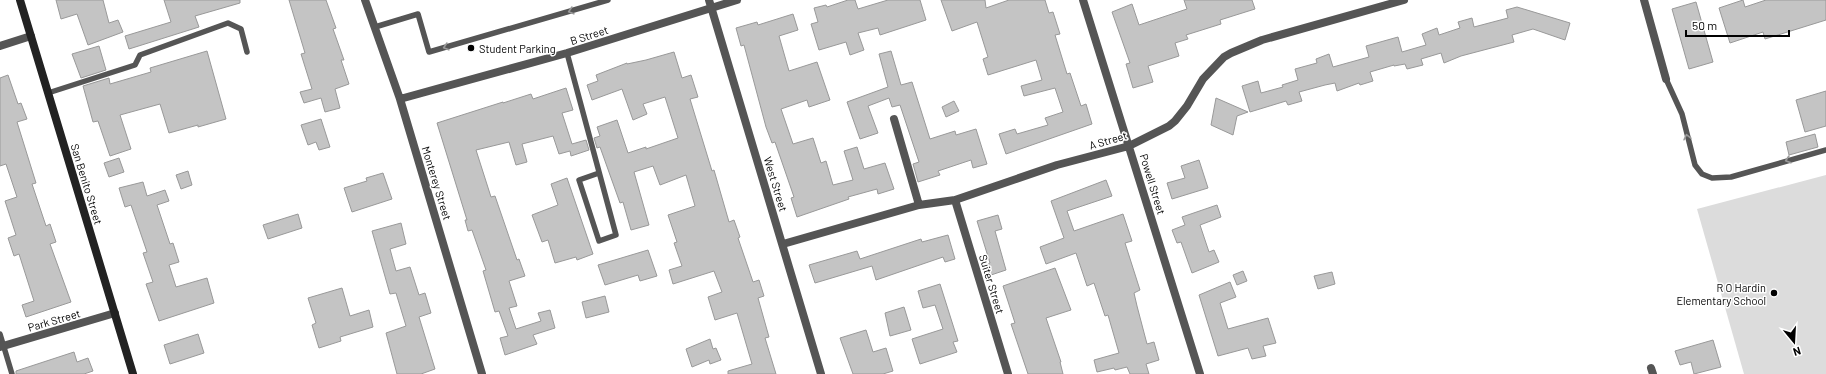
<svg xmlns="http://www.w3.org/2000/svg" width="1826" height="374" viewBox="0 0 1826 374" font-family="Barlow,sans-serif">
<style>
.green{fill:#dcdcdc}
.building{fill:#c4c4c4;stroke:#999}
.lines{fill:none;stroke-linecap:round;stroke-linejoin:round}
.service{stroke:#555;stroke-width:5.5}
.minor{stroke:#555;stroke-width:8}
.tertiary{stroke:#555;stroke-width:8}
.secondary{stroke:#222;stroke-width:8}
.oneway{stroke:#999}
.poi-dot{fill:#000;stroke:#fff;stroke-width:1.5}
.labels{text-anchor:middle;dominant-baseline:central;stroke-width:3;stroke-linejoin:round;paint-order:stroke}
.street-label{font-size:11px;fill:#000;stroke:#fff}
.poi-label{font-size:11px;fill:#000;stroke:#fff;text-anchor:start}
</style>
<rect width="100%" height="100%" fill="#fff"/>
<path class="green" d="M1826 175V374H1744L1697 209Z"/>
<path class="building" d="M56 0H103L109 23 118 20 123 32 88 45 77 14 61 19Z
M164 0H240V3L195 16 199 27 129 49 125 36 171 22Z
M289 0H326L336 28 333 29 344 60H341L349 84 335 89 340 108 325 112 321 98 304 103 300 92 312 89 301 54 305 53Z
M848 0H855L858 9 888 0H920L926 20 880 35 878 28 858 33 864 50 850 55 846 42 819 50 811 24 818 22 814 8 826 5 827 7Z
M941 0H985L986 8 1009 0H1045L1049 13 1053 12 1060 34 1055 35 1067 74 1070 73 1081 106 1086 104 1092 124 1006 154 999 134 1015 129 1017 134 1048 125 1045 118 1063 112 1055 88 1024 96 1021 86 1042 80 1036 60 988 75 983 59 988 57 977 22 952 31Z
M1184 0H1252L1255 9 1220 20 1221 24 1186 35 1188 39 1175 43 1179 56 1148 66 1153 82 1133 88 1126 64 1130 63 1112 12 1132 4 1139 25 1187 9Z
M1743 0 1745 7 1766 0H1826V20L1765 39 1763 32 1730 43 1719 8Z
M1696 2 1713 62 1689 69 1672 9Z
M1517 7 1570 23 1565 40 1533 29 1512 35 1514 42 1461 56 1444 63 1441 53 1421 59 1423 65 1407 69 1405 64 1394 66V65L1370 72 1373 81 1360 85 1359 83 1337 91 1335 83 1325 85 1299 92 1302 101 1288 105 1286 101 1250 112 1242 86 1258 81 1261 93 1283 87 1282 85 1298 80 1295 69 1317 63 1316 59 1329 54 1333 67 1369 57 1366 46 1398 37 1402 52 1426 45 1422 34 1437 28 1439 35 1460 28 1458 22 1472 18 1474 27 1508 18 1506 10Z
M793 14 798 30 779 36 789 71 817 62 830 100 809 107 807 100 781 109 793 144 813 138 821 163 826 161 833 185 853 180 844 151 857 147 864 169 885 163 894 189 878 194 877 189 848 197 849 199 797 217 791 198 794 197 775 142 772 143 766 127 744 45 741 46 736 28 757 22 758 25Z
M99 46 106 70 81 78 72 54Z
M207 51 226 119 198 127V125L169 133 160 104 120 115 131 149 110 156 98 121 93 122 83 86 109 78 110 84 151 72 150 68Z
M891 51 901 85 912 82 930 139 955 131 956 135 976 129 987 164 973 168 971 160 938 171 940 175 918 182 913 164 919 162 900 105 892 107 889 98 868 106 878 133 860 139 847 102 888 87 879 54Z
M674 52 682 78 691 75 698 97 690 99 712 171 714 170 729 222 734 220 740 237 738 238 753 282 759 280 764 296 758 298 769 337 765 338 776 374H728V371L752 364 737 313 715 320 708 297 722 292 714 271 673 284 669 270 682 266 674 243 677 242 668 215 695 206 686 175 660 185 653 166 634 172 649 225 631 230 623 202 620 203 600 147 597 148 594 138 600 136 597 127 617 120 628 153 646 147V149L678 138 665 97 643 104 647 114 633 120 622 89 592 100 587 85 598 81 596 75 627 63V64L646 60Z
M8 75 18 104 21 103 27 119 17 122 36 183 32 184 46 226 50 224 56 242 50 244 71 302 26 317 22 305 34 301 19 254 14 256 8 238 16 235 5 201 17 197 6 164 0 166V78Z
M566 88 573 110 562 113 572 144 586 140 589 150 571 156 570 151 559 154 553 136 522 144 527 162 516 165 509 142 476 150 491 197 495 196 517 260 519 259 525 276 509 281 517 306 509 308 516 329 541 321 538 313 550 310 555 328 533 335 537 344 505 355 500 338 508 336 499 311 495 312 483 271 486 270 472 230 468 231 465 220H467L437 123 503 102V103L531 94 533 99Z
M1826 91V126L1805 132 1796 100Z
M1216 98 1248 112 1237 116 1233 135 1211 125Z
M954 101 959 111 946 117 942 107Z
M321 119 330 147 319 150 316 142 308 145 301 125Z
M1815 134 1818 147 1789 155 1786 142Z
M119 158 124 172 109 177 104 163Z
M1199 160 1208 188 1172 199 1167 183 1185 178 1181 166Z
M188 171 192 185 181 189 176 175Z
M383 173 392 199 352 212 344 188 367 181 366 178Z
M567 178 593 254 577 260 576 257 555 263 548 240 542 242 532 215 558 205 551 184Z
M1106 180 1112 196 1067 211 1074 231 1123 214 1132 241 1125 243 1140 290 1134 293 1137 306 1147 344 1154 342 1159 360 1146 364 1149 374H1130L1127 367 1115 370 1114 368 1097 372 1094 360 1119 353 1108 315 1105 316 1094 283 1087 286 1076 253 1046 264 1040 247 1064 238 1051 201Z
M143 182 147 196 165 190 169 201 157 205 170 244 173 243 179 262 169 265 176 287 207 278 214 303 159 321 146 284 153 282 143 253 147 252 131 205 125 207 119 188Z
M1217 205 1221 217 1200 225 1209 252 1214 250 1219 262 1192 273 1181 242 1177 243 1172 230 1185 225 1182 217Z
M298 214 302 228 268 239 263 225Z
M998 215 1002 229 995 231 1006 270 991 275 988 264 990 263 977 221Z
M401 223 406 244 390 249 396 271 410 267 419 295 425 293 431 313 419 317 435 369 421 374H397L386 333 406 326 396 293 390 294 372 231Z
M948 235 955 259 945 262 943 257 876 280 872 266 815 283 809 265 857 251 860 259 921 239 922 242Z
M648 250 657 276 640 281 638 275 605 285 598 265Z
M1055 268 1071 310 1046 318 1061 362H1060L1063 374H1028L1011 324 1015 323 1003 286Z
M1243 271 1247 281 1237 285 1233 275Z
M1332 272 1335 284 1318 289 1314 276Z
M1230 282 1236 297 1220 303 1228 329 1268 318 1276 343 1263 346 1266 356 1252 359 1248 348 1218 356 1199 295Z
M940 284 958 341 953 342 957 352 920 364 912 339 943 329 935 305 923 308 918 291Z
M342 288 350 316 369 310 373 327 340 337 341 341 319 348 312 325 316 323 308 298Z
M605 296 609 312 586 318 582 302Z
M904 307 911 330 890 336 885 313Z
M866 330 873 352 886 348 893 371 883 374H853L840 338Z
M198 334 204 353 170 364 164 345Z
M710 339 713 349 716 348 721 360 710 364 709 360 692 367 686 349Z
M1713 340 1721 367 1694 374 1691 362 1680 365 1675 351Z
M74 352 77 362 88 358 93 371 84 374H16V371Z"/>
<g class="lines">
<path class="service" d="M375 27 418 14 429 52 608 0
M567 53 616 235 599 241 579 180 599 173
M1666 79 1682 114 1695 165 1702 174 1712 178 1731 177 1826 150
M48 93 135 65 140 55 228 23 241 29 247 52
M0 334 12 374"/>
<path class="minor" d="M365 0 400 99 482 374
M1083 0 1200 374
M1644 0 1666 79
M0 46 31 36
M400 99 567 53 737 0
M894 119 919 205
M955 200 1008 374
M783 244 919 205 955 200 1057 165 1129 146 1169 126 1175 121 1187 106 1203 79 1224 57 1231 53 1262 40 1404 0
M0 347 115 313
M1651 368 1653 374"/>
<path class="tertiary" d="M709 0 821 374"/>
<path class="secondary" d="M20 0 133 374"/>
</g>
<defs><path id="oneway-chevron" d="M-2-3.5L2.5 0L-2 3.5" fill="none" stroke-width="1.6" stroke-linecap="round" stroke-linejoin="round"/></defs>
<g class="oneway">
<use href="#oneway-chevron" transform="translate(571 11) rotate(164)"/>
<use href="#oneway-chevron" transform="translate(446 47) rotate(164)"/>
<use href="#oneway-chevron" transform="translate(1687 137) rotate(-103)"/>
<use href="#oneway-chevron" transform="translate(1788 160) rotate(164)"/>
</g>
<g class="poi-dot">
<circle cx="471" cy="48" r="4"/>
<circle cx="1774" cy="293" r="4"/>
</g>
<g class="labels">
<g class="street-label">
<text transform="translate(589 35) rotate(-18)">B Street</text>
<text transform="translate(1108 140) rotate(-16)">A Street</text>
<text transform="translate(437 183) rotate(73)">Monterey Street</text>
<text transform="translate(87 184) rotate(73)">San Benito Street</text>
<text transform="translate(776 184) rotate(73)">West Street</text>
<text transform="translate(1153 184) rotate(73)">Powell Street</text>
<text transform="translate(992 284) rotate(73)">Suiter Street</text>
<text transform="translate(54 320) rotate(-16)">Park Street</text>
</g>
<g class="poi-label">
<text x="479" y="48">Student Parking</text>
<text x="1766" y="287" text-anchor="end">R O Hardin<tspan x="1766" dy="13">Elementary School</tspan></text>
</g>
</g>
<g transform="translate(1794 342) rotate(162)" stroke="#ffffff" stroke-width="3" paint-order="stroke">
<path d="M0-3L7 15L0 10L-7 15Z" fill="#000000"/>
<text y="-6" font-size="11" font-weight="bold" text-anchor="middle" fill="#000000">N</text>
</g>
<path d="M1686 30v6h103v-6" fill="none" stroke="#000000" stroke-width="2"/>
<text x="1692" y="30" font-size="12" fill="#000000" stroke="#ffffff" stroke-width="3" paint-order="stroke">50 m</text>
</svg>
